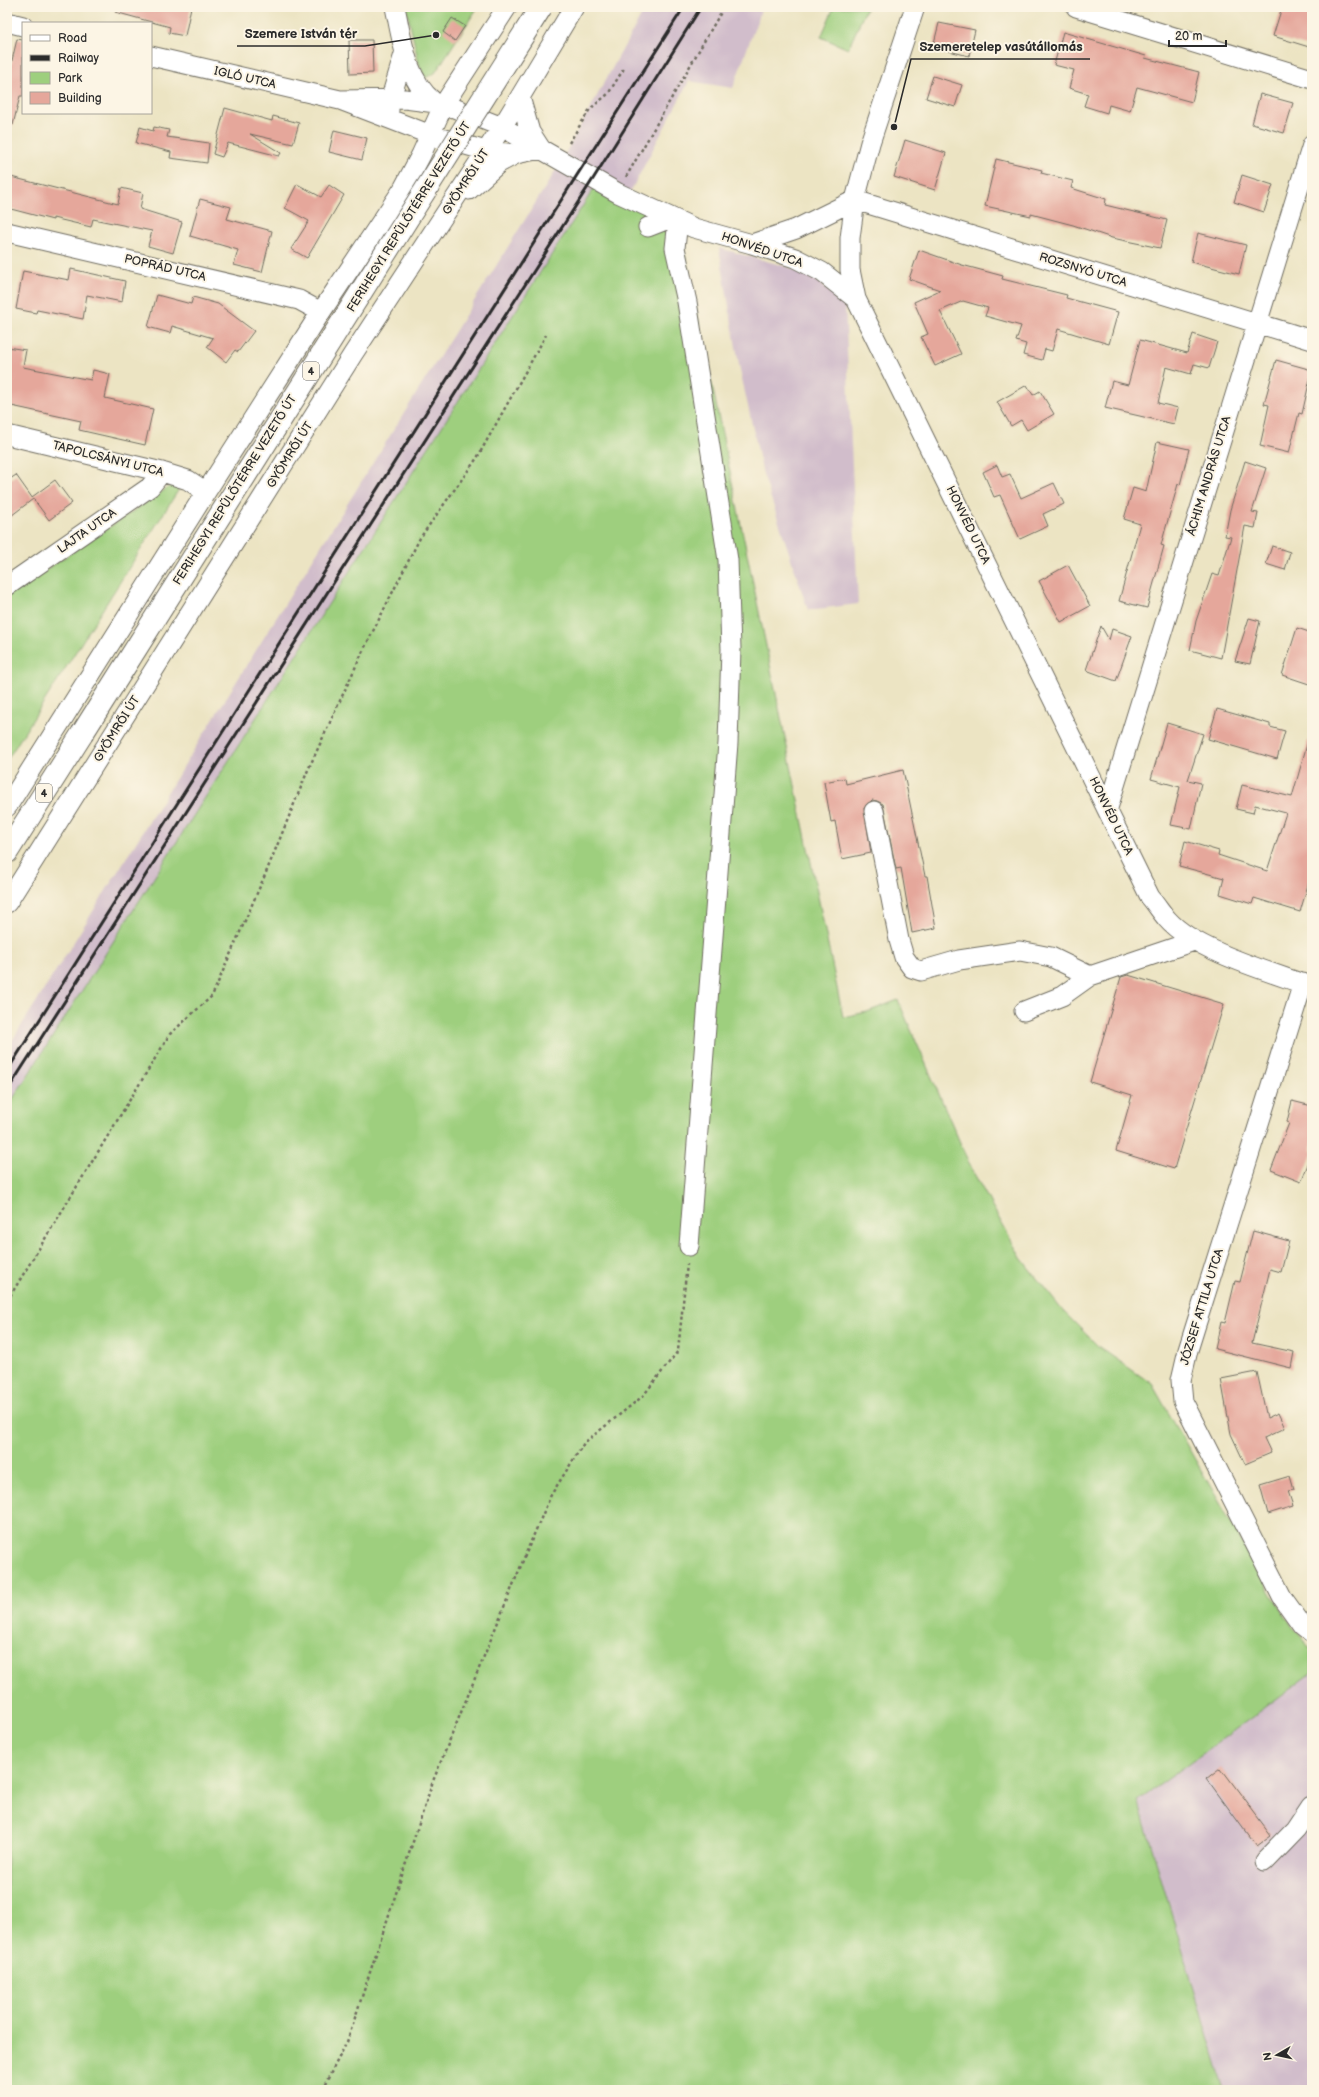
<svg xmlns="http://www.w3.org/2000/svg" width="1319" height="2097" viewBox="0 0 1319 2097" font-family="'Balsamiq Sans',sans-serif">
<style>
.industrial{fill:#d1bdcb}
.green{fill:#9ecf7e;stroke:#647d54}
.building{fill:#e5a79b}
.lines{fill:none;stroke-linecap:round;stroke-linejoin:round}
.minor-casing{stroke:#6f6c60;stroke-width:21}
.major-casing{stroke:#6f6c60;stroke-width:24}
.path{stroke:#6f6c60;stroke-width:2.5;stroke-dasharray:3 3;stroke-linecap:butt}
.minor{stroke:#fff;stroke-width:19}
.major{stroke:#fff;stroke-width:22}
.rail{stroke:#2b2b2b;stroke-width:3}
.major-bridge-casing{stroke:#6f6c60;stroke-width:24;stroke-linecap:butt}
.major-bridge{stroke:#fff;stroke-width:22}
.labels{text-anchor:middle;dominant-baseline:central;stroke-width:4;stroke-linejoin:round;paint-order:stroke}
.shield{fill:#fcf5e5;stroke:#6a6863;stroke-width:1}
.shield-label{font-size:11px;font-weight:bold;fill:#2b2b2b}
.street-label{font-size:12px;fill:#2b2b2b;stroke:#fcf5e5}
.leader{fill:none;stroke:#2b2b2b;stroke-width:1.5}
.callout-dot{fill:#2b2b2b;stroke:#fcf5e5;stroke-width:1.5}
.callout-label{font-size:13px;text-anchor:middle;font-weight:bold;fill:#2b2b2b;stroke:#fcf5e5;stroke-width:4;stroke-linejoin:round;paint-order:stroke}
</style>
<rect width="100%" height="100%" fill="#fcf5e5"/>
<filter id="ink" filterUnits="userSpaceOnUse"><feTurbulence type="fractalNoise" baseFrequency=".025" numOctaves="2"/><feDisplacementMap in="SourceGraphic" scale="8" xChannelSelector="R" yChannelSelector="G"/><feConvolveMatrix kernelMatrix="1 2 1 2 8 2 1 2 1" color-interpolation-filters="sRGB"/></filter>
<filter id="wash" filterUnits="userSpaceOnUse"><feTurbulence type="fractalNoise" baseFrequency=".012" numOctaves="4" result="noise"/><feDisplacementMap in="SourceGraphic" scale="16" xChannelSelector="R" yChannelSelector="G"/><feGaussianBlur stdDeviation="0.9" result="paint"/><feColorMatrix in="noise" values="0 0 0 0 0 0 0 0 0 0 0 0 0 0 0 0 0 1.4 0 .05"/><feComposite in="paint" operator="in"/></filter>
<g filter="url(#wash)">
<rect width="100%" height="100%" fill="#ece4c3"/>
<path class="industrial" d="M646 7H762L733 88 689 81 627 198 598 182 7 1108V1049L556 170Z
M719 248 788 267 814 278 845 303 858 604 808 610 763 474 740 370Z
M1312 1673V2090H1224L1138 1801Z"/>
<path class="green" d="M406 7H478L435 73 425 78 419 64Z
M834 7H867L848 49 821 37Z
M598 182 678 221 843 1017 867 1012 898 1000 972 1170 1021 1258 1062 1310 1099 1347 1152 1384 1282 1612 1312 1651V1673L1138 1801 1224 2090H7V1108Z
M172 485 181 486 7 760V596Z"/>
<g id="blocks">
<path class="building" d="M116 7H191L185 36 169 33 170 27 115 12Z
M1282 7H1312V37L1309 47 1273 36Z
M452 18 465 26 455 41 443 32Z
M939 23 975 30 969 56 933 47Z
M1063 32 1146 56 1145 58 1199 72 1192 102 1137 87 1130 111 1109 105 1107 113 1084 106 1088 94 1069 88 1074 70 1054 65Z
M17 39 23 40V96H20L13 125 7 124V82Z
M349 40H372L373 73 350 74Z
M933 76 962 85 955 107 926 98Z
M1260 94 1293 103 1284 133 1252 124Z
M225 108 272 121 273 116 299 123 293 144 250 134 281 153 279 156 228 143 222 157 213 154Z
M140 127 153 131 154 127 169 130 167 137 209 143 207 163 170 158 171 152 136 143Z
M334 130 367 138 362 160 329 152Z
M905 140 946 153 935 190 894 177Z
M996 159 1042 170 1041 173 1073 181 1071 188 1106 199 1105 205 1167 220 1160 248 1112 238 1073 225 1031 214V216L985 206Z
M1242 175 1273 185 1264 212 1234 202Z
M7 176 118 204 121 188 143 193 140 209 182 222 173 253 148 246 152 231 93 219 91 227 53 218V220L7 208Z
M297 184 321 197 329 185 344 195 307 258 291 249 309 221 285 208Z
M200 199 231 207 227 219 272 231 262 272 234 265 238 250 190 236Z
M1198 233 1246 245 1239 274 1191 262Z
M919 250 962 265 1003 276 1002 279 1067 295 1066 298 1118 312 1109 344 1058 329 1052 351 1045 349 1042 360 1023 355 1026 344 1016 341 1021 326 985 316 988 308 963 301 940 311 961 354 935 366 921 337 928 334 914 302 940 290 909 279Z
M71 269 125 281 122 302 87 295 83 319 37 310 36 313 16 309 23 271 69 280Z
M157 295 191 304 193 297 218 304 254 331 238 352 235 350 226 362 207 347 213 338 172 326 170 333 148 327Z
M1193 334 1217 342 1209 368 1194 364 1191 374 1166 367 1158 403 1178 408 1174 424 1105 408 1112 381 1128 385 1140 340 1187 353Z
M7 347 26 350 23 367 91 380 93 370 110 374 105 398 153 409 145 445 79 430 81 421 7 405Z
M1276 360 1312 370 1302 414 1299 413 1289 453 1260 446 1269 405 1264 404Z
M1027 385 1033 395 1040 391 1054 414 1027 430 1021 420 1011 426 997 402Z
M1157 442 1189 449 1180 485 1178 484 1161 545 1164 546 1147 608 1119 601 1140 524 1124 519 1133 488 1146 492Z
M1245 461 1266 468 1252 512 1258 513 1255 528 1245 526 1221 658 1190 650 1196 621 1212 574 1219 576 1231 537 1225 536 1230 510Z
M997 465 1002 477 1010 474 1021 498 1054 483 1064 504 1043 514 1048 526 1020 539 1000 495 994 497 983 472Z
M16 475 33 499 7 519V481Z
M55 480 72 503 49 520 32 497Z
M1272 546 1290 552 1285 570 1266 564Z
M1068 565 1090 606 1061 622 1039 581Z
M1249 618 1260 621 1250 664 1235 661Z
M1101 626 1109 640 1112 629 1132 636 1116 681 1086 670Z
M1297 628 1312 633V685L1282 675Z
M1217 709 1270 724V727L1285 731 1277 759 1208 739Z
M1167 723 1203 734 1188 780 1201 783 1191 829 1171 825 1180 787 1151 779Z
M1308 741 1312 742V871L1300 912 1254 898 1252 904 1220 894 1224 878 1179 866 1185 841 1219 851 1218 855 1267 871 1286 813 1255 805 1253 813 1236 809 1242 785 1292 797Z
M903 770 925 876H927L936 928 912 933 901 868 896 869 883 804 877 801 872 800 864 808 871 853 842 859 835 821 831 822 824 782 845 778 846 784Z
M1128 975 1224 1004 1174 1169 1116 1151 1132 1095 1090 1082 1121 977Z
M1292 1101 1312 1106V1154L1301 1182 1271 1170 1289 1123 1287 1122Z
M1253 1231 1289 1241 1281 1272 1270 1269 1252 1343 1294 1352 1291 1368 1215 1349 1221 1322 1225 1323 1235 1281 1240 1282Z
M1257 1372 1267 1418 1278 1413 1285 1428 1264 1438 1271 1453 1245 1464 1231 1434 1221 1379Z
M1290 1476 1294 1490 1288 1491 1293 1506 1268 1514 1260 1485Z
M1221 1768 1271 1835 1256 1846 1207 1779Z"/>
</g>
</g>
<g filter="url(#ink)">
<use href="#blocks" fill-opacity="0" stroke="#6f6c60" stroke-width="1"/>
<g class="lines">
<defs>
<path id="minor" d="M395 7C402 39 406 79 433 101
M1076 7 1312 79
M7 22 23 26
M151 56 340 100 431 135 486 151 516 154 541 149
M520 97 530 132 541 149
M340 100 405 99 444 104 502 127 618 193 694 228 752 244 795 258 822 272 856 299 1150 897C1156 904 1161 912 1167 919 1195 951 1271 972 1312 987
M389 111V104L405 51
M469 190 499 163 516 154
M855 200 1312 340
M678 221 675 248 687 302 728 560 731 649 728 743 689 1246
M648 227 671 218
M7 232 299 300 321 312
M752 244 796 229 855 200
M856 299 850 270V238L855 200 870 143 915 7
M7 435 162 472 188 480 206 492
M7 586 150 487 162 472
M7 807 206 492 321 312 403 189 421 155 444 104 507 7
M1108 808 1312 145
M874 811 899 940 904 957 912 968 921 971 959 960 1020 951 1051 957 1090 976
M7 903 353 354 502 127 574 7
M1303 983 1188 1350 1181 1380 1183 1401 1282 1597 1302 1625 1312 1633
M1024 1011 1062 996 1090 976 1194 941
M1264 1862 1296 1829 1312 1805"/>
<path id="major" d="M7 852 82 734"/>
</defs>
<use href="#minor" class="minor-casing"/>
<use href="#major" class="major-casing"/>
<path class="path" d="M569 143 590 109 608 94 623 70 627 71
M626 177 724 7
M7 1301 170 1034 212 996 265 875 308 770 362 653 420 538 477 458 546 335
M322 2090 347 2042 433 1781 529 1546 551 1495 584 1443 643 1396 678 1351 687 1264"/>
<use href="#minor" class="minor"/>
<use href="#major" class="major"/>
<path class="rail" d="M7 1071 684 7
M7 1091 593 179 701 7"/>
<defs>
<path id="major-bridge" d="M82 734 541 7"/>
</defs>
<use href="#major-bridge" class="major-bridge-casing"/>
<use href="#major-bridge" class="major-bridge"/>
</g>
</g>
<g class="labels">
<g class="shield">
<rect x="303" y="362" width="16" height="18" rx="3"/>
<rect x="36" y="784" width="16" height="18" rx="3"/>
</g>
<g class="shield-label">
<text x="311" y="371">4</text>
<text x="44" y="793">4</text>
</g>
<g class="street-label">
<text transform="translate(245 78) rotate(13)">IGLÓ UTCA</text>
<text transform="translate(466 182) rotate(-57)">GYÖMRŐI ÚT</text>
<text transform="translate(409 217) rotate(-58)">FERIHEGYI REPÜLŐTÉRRE VEZETŐ ÚT</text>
<text transform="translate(762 250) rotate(19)">HONVÉD UTCA</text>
<text transform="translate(165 268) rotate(13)">POPRÁD UTCA</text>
<text transform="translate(1083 270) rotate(17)">ROZSNYÓ UTCA</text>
<text transform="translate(290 455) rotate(-58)">GYÖMRŐI ÚT</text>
<text transform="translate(108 459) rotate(14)">TAPOLCSÁNYI UTCA</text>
<text transform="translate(1209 476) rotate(-73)">ÁCHIM ANDRÁS UTCA</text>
<text transform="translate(235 490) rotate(-58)">FERIHEGYI REPÜLŐTÉRRE VEZETŐ ÚT</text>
<text transform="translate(968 525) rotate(64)">HONVÉD UTCA</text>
<text transform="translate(87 531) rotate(-35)">LAJTA UTCA</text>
<text transform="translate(117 729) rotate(-58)">GYÖMRŐI ÚT</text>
<text transform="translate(1111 816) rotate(64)">HONVÉD UTCA</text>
<text transform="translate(1202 1307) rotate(-73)">JÓZSEF ATTILA UTCA</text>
</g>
</g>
<path class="leader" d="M436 35L365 46H237M894 127L911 59H1090"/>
<g class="callout-dot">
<circle cx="436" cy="35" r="4"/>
<circle cx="894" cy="127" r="4"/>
</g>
<g class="callout-label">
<text x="301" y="38">Szemere István tér</text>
<text x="1001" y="51">Szemeretelep vasútállomás</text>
</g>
<rect width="1319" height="2097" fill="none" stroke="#fcf5e5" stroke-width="24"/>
<rect x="22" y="22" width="130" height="92" fill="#fcf5e5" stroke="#a8a49b"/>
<rect x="30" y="35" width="20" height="6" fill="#ffffff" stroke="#a8a49b"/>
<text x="58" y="42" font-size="12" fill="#2b2b2b">Road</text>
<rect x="30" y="55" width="20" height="6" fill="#2b2b2b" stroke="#a8a49b"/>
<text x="58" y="62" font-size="12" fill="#2b2b2b">Railway</text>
<rect x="30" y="72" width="20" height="12" fill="#9ecf7e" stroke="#a8a49b"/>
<text x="58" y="82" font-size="12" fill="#2b2b2b">Park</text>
<rect x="30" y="92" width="20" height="12" fill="#e5a79b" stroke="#a8a49b"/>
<text x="58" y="102" font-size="12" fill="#2b2b2b">Building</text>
<g transform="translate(1277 2055) rotate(261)" stroke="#fcf5e5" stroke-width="3" paint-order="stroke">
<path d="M0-3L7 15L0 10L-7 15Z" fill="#2b2b2b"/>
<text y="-6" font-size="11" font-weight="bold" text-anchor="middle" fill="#2b2b2b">N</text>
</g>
<path d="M1169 40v6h57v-6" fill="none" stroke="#2b2b2b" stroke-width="2"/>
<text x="1175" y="40" font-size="12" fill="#2b2b2b" stroke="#fcf5e5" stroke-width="3" paint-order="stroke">20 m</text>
</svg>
